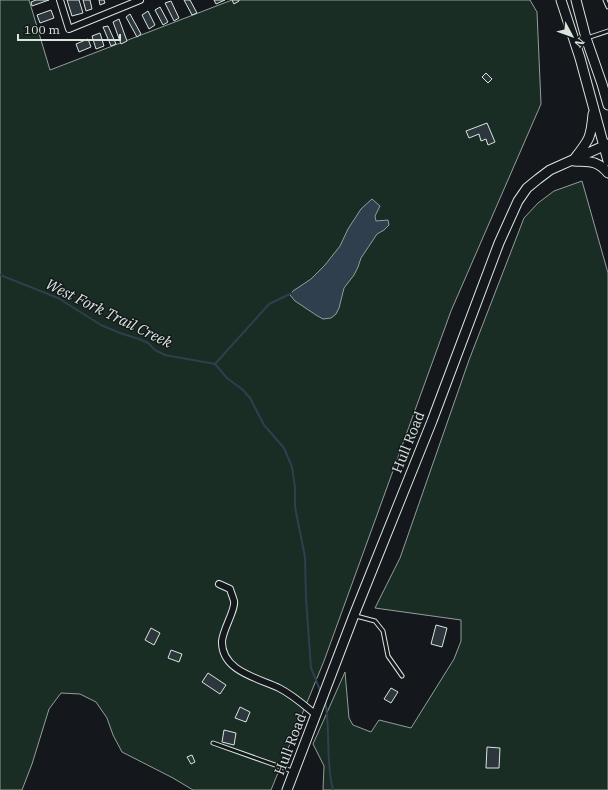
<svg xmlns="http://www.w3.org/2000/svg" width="608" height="790" viewBox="0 0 608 790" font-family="'IBM Plex Serif',serif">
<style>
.green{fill:#1a2d24;stroke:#939e99}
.water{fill:#2f3f4d;stroke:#939e99}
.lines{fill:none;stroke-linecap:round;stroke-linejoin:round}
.stream{stroke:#2f3f4d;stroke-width:2}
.building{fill:#2c363c;stroke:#d8e6dc}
.service-casing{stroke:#d8e6dc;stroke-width:5}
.minor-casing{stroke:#d8e6dc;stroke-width:8}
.secondary-casing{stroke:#d8e6dc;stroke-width:11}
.service{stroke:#14181c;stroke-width:3}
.minor{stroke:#14181c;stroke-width:6}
.secondary{stroke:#14181c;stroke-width:9}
.labels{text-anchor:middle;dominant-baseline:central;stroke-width:3;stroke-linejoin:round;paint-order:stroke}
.street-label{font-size:14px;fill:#d8e6dc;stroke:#14181c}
.water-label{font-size:15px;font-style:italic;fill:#d8e6dc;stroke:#14181c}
</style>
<rect width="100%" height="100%" fill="#14181c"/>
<path class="green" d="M0 0H29L50 70 232 0H530L537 12 541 104 451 311 324 661 271 790H193L173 778 122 752 113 735 107 718 96 702 80 694 61 693 49 709 32 764 22 790H0Z
M582 181 608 273V790H323L324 766 313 744 345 672 349 718 353 725 371 732 379 720 411 728 454 659 461 641V620L375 608 400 558 469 360 524 218 538 203 554 191Z"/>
<path class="water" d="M372 199 380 206 375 216 376 221 388 220 389 225 384 230 377 234 361 258 358 267 354 275 344 288 339 308 336 314 331 318 323 319 316 315 295 301 290 295 293 291 311 279 325 265 340 246 348 229 361 209Z"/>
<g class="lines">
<path class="stream" d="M0 275 58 298 101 325 120 333 139 339 148 343 155 350 165 355 215 364 227 378 243 390 250 398 264 425 284 448 292 467 295 487V507L305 557 306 598 311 668 320 690
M215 364 269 304 292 293
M325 700C331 730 325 760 333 790"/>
</g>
<path class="building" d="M36 0H49L32 6 31 2Z
M67 0H79L83 13 72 16Z
M83 0H90L92 9 86 11Z
M99 0H104L105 3 100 5Z
M184 0H190L197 13 192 15Z
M214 0H225L216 4Z
M232 0H239V1L234 4Z
M171 1 179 18 174 21 165 3Z
M160 7 168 22 163 25 155 10Z
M51 10 54 18 40 23 37 15Z
M148 11 155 25 149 29 142 15Z
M130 14 141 34 137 37 126 17Z
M119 19 127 41 121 44 113 22Z
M108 26 116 44 111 46 103 27Z
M100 33 104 46 96 49 92 36Z
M88 39 91 47 79 52 76 44Z
M486 73 492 79 488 83 482 77Z
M487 123 495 142 488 145 486 139 481 141 479 134 469 138 466 131Z
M436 625 447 628 442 647 431 644Z
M151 628 160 633 154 645 145 640Z
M171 650 182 654 179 662 168 658Z
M208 673 226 685 220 694 202 682Z
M391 688 398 692 391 703 384 699Z
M240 707 250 712 246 722 235 718Z
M224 730 236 733 234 745 222 742Z
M487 747 500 748 499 768H486Z
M192 755 195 762 191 764 187 757Z"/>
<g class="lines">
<defs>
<path id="service" d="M605 0 608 7
M587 38 608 31
M356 616 375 621 383 631 388 656 402 676
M213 743 292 771"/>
<path id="minor" d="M60 0 69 29 140 0
M219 584 230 589C231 593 233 597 234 601 236 609 223 629 222 641 221 671 258 678 279 688 293 695 304 705 316 715"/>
<path id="secondary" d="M561 0 580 58 608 161
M576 0 586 38 602 84 608 105
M575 158C590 139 591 137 593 114
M574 161C590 162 597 160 608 173
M287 790 354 615 432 421 499 243 518 201 527 188 538 179 550 170 608 144"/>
</defs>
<use href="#service" class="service-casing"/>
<use href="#minor" class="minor-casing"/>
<use href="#secondary" class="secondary-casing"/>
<use href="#service" class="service"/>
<use href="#minor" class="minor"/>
<use href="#secondary" class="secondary"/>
</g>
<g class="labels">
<g class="street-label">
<text transform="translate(408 442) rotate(-68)">Hull Road</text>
<text transform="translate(290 744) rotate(-69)">Hull Road</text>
</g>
<g class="water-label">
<text transform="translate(109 313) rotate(26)">West Fork Trail Creek</text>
</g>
</g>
<g transform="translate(572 36) rotate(131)" stroke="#14181c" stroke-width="3" paint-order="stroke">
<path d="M0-3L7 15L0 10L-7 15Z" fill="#d8e6dc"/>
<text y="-6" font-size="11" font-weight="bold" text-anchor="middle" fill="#d8e6dc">N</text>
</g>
<path d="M18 34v6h102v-6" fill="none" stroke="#d8e6dc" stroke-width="2"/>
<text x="24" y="34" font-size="12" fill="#d8e6dc" stroke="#14181c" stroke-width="3" paint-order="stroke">100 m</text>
</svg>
